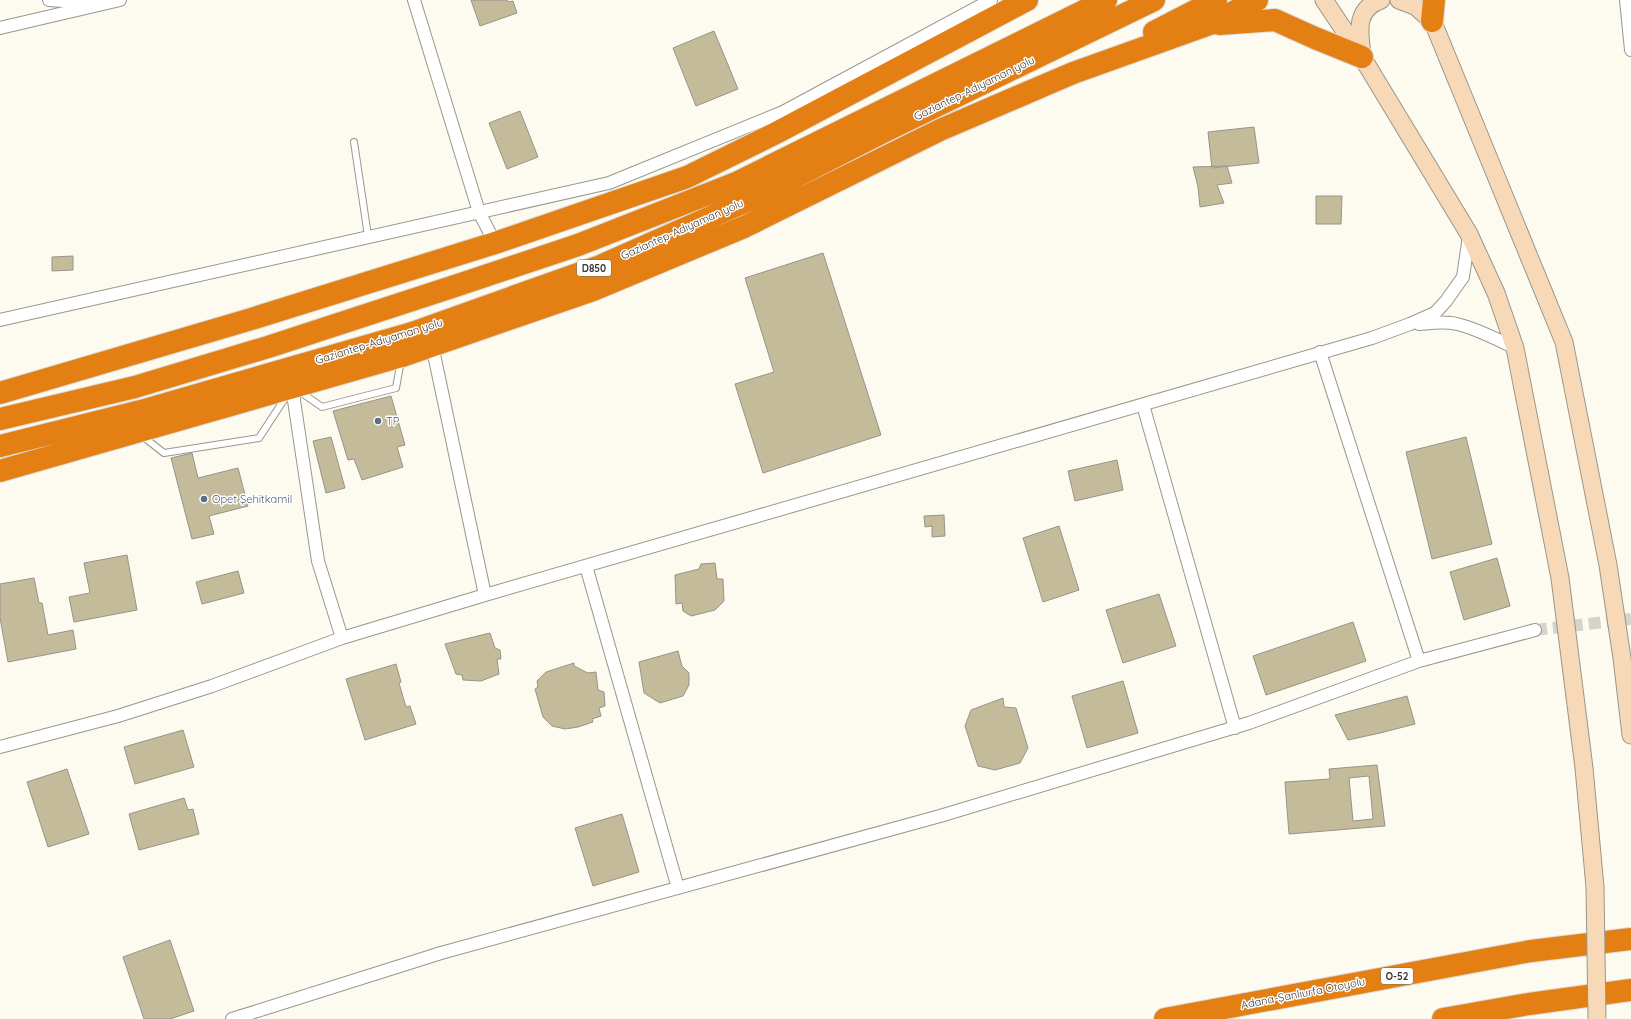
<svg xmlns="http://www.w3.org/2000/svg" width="1631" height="1019" viewBox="0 0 1631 1019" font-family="Quicksand,sans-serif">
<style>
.building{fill:#c4bb9b;stroke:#96948a;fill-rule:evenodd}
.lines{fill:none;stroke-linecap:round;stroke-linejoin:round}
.street-tunnel{stroke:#d5d4ca;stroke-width:12;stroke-dasharray:12 6;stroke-linecap:butt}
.lane-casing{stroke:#98968c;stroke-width:8}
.street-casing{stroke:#98968c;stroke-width:14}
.secondary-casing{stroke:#98968c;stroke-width:19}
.highway-casing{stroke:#dbdbda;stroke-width:24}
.lane{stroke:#fff;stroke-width:6}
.street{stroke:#fff;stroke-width:12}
.secondary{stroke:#f7d9b8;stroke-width:17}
.highway{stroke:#e37f13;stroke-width:22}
.secondary-bridge-casing{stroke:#98968c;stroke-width:19;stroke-linecap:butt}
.secondary-bridge{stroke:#f7d9b8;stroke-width:17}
.service-dot{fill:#5c6f8a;stroke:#fff;stroke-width:1.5}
.labels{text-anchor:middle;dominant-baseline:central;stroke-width:3;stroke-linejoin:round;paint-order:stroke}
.shield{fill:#fff;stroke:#737270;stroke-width:1}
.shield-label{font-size:10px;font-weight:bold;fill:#373632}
.street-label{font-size:11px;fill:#373632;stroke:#fff}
.service-label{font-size:11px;fill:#4e5e75;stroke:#fff;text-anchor:start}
</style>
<rect width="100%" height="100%" fill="#fdfbf0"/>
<path class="building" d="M471 0H507L508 2 513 1 517 13 480 26Z
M714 31 738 89 696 106 673 48Z
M520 111 538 157 507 169 489 123Z
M1254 127 1259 163 1212 168 1208 132Z
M1227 166 1232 183 1217 185 1224 203 1200 207 1198 187 1193 167Z
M1316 196H1342L1341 224H1316Z
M823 253 881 435 763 473 735 384 774 372 745 278Z
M73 256V270L52 271V257Z
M391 396 405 445 397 447 403 467 362 480 354 459 348 460 333 411Z
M331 437 345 488 326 493 313 441Z
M1466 437 1492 544 1432 559 1406 452Z
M192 453 198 478 238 468 248 506 209 516 214 534 192 539 171 458Z
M1117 460 1123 490 1075 501 1068 471Z
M944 515 945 536 932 537V526L925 527 924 516Z
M1059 526 1079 590 1043 602 1023 538Z
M127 555 137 610 74 622 69 597 90 593 84 563Z
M1497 558 1510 606 1464 620 1450 572Z
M715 563 717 579H723L724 601 715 610 691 616 683 611 682 603 676 604 675 575 699 569 701 564Z
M238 571 244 593 202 604 196 582Z
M34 578 39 603H42L48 635 73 630 76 649 8 662 0 618V584Z
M1159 594 1176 646 1123 663 1106 610Z
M1353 622 1366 661 1266 695 1253 656Z
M490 633 495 648 500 650 501 659H497L499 674 481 681 463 680 462 675 456 674 445 644Z
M678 651 682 666 689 673V685L683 696 660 703 644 693 639 662Z
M574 663V666L588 673 596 672 598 690 604 692 605 706 599 708 601 716 592 719 593 722 578 727 565 729 552 726 543 717 535 689 538 687 537 681 546 672Z
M396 664 401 682 399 683 406 707 410 706 416 724 365 740 346 679Z
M1123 681 1138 733 1087 748 1072 696Z
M1407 696 1415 724 1380 733 1348 740 1335 715Z
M1003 698 1004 707 1016 708 1028 748 1020 763 995 770 978 766 965 726 971 710Z
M183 730 194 767 135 784 124 747Z
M1377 765 1385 826 1289 834 1285 782 1330 779 1329 769ZM1369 776 1373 819 1353 821 1349 778Z
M67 769 89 834 48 847 27 782Z
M184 798 188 810 193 809 199 834 139 850 129 814Z
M622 814 639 872 593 886 575 828Z
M170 940 194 1011 170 1019H144L123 957Z"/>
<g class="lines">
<path class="street-tunnel" d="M1535 630 1631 619"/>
<defs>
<path id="lane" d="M354 142 368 236
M299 391 322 407 396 388 401 360
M141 435 164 453 259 438 287 395"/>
<path id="street" d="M49 0 89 3
M414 0 479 212 495 243
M1626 0 1631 50
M0 28 120 0
M0 320 609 183 783 112 991 0
M1419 324C1432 323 1444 321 1457 324 1474 328 1499 340 1515 348
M432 345 485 595
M1320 352 1419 661
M292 387 318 561 342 638
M1143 405 1235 728
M586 566 678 888
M0 747 118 716 212 686 342 638 485 595 1372 338 1410 324 1435 313 1446 301 1463 277 1469 236
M232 1019 441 953 940 816 1249 723 1419 661 1535 630"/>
<path id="secondary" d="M1324 0 1362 57 1469 234 1496 293 1515 348 1560 578 1584 768 1595 887
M1399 0 1415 6 1432 21
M1428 10 1564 342 1608 565 1622 658 1631 735
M1362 54C1359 31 1355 9 1381 0"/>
<path id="highway" d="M1432 21 1434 0
M1219 24 1275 20 1315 38 1362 57
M1154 32 1216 0
M0 393 248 320 495 243 687 177 776 133 1027 0
M0 419 135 387 268 347 458 285 578 245 736 183 1106 0
M0 446 141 411 412 333 600 266 758 196 883 132 1154 0
M0 471 402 356 593 290 744 227 940 130 1073 73 1210 24 1257 0
M1165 1019 1531 951 1631 939
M1443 1019 1529 1004 1631 990"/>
</defs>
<use href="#lane" class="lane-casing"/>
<use href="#street" class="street-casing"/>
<use href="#secondary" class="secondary-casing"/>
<use href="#highway" class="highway-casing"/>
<use href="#lane" class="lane"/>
<use href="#street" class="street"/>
<use href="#secondary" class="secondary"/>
<use href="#highway" class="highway"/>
<defs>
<path id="secondary-bridge" d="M1595 887 1597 1019"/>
</defs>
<use href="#secondary-bridge" class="secondary-bridge-casing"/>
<use href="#secondary-bridge" class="secondary-bridge"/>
</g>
<g class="service-dot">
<circle cx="378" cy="421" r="4"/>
<circle cx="204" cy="499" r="4"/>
</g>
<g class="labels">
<g class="shield">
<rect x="577" y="260" width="34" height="16" rx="3"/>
<rect x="1381" y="968" width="32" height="16" rx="3"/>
</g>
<g class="shield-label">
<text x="594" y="268">D850</text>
<text x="1397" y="976">O-52</text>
</g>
<g class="street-label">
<text transform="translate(974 88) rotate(-26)">Gaziantep-Adıyaman yolu</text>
<text transform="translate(682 229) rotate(-24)">Gaziantep-Adıyaman yolu</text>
<text transform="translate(379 341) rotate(-17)">Gaziantep-Adıyaman yolu</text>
<text transform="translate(1303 993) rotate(-11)">Adana-Şanlıurfa Otoyolu</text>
</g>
<g class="service-label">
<text x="386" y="421">TP</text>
<text x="212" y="499">Opet Şehitkamil</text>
</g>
</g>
</svg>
